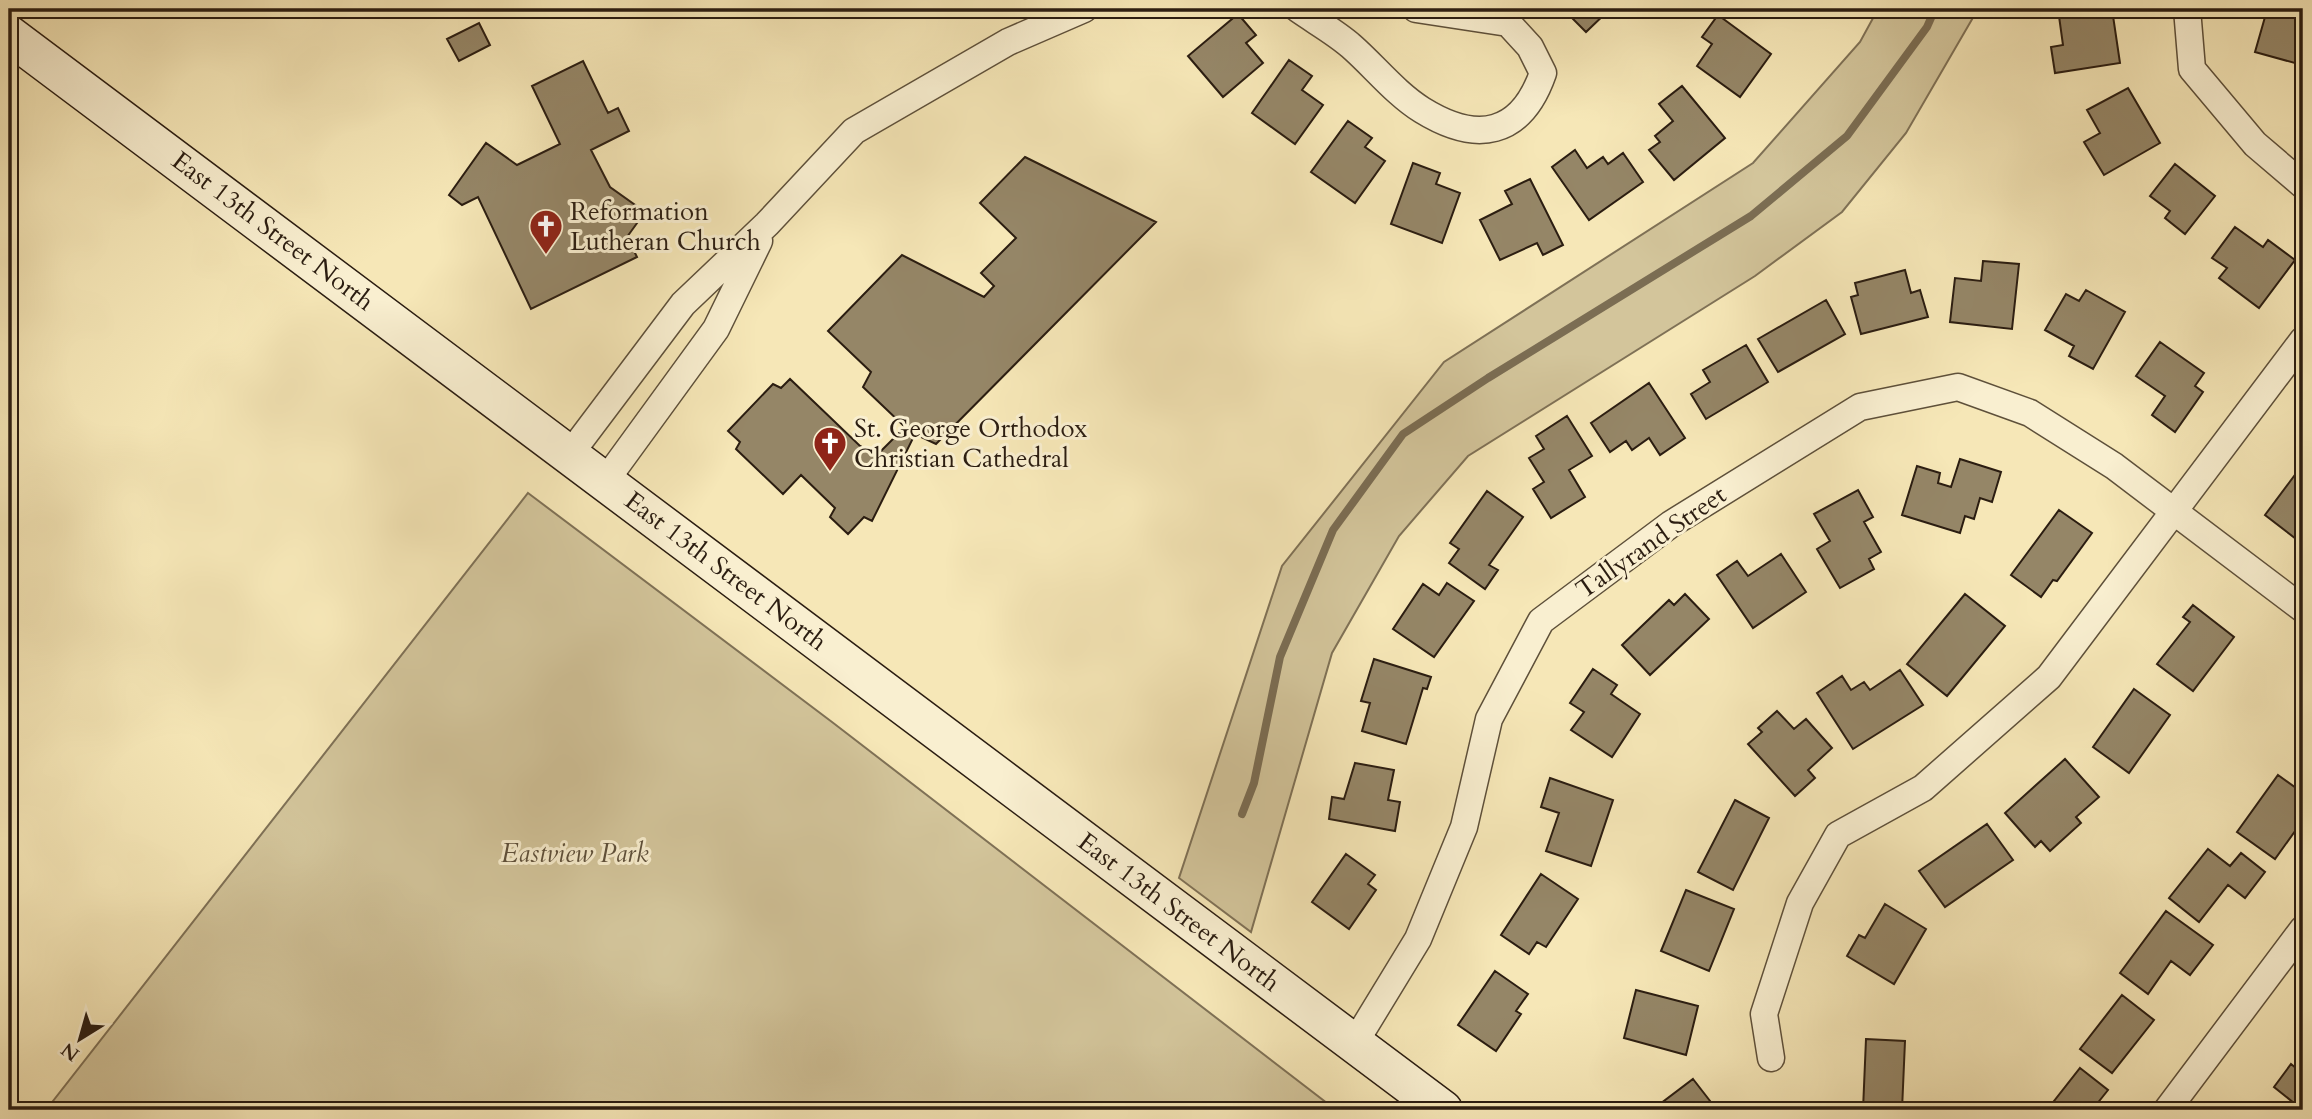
<svg xmlns="http://www.w3.org/2000/svg" width="2312" height="1119" viewBox="0 0 2312 1119" font-family="Cardo,serif">
<style>
.green{fill:#d3c59b;stroke:#7f7156;stroke-width:2}
.lines{fill:none;stroke-linecap:round;stroke-linejoin:round}
.stream{stroke:#7b6d53;stroke-width:8}
.building{fill:#958667;stroke:#2b1d11;stroke-width:2}
.minor-casing{stroke:#5e503a;stroke-width:29}
.secondary-casing{stroke:#2b1d11;stroke-width:41}
.minor{stroke:#f9efd0;stroke-width:26}
.secondary{stroke:#f9efd0;stroke-width:38}
.labels{text-anchor:middle;dominant-baseline:central;stroke-width:6;stroke-linejoin:round;paint-order:stroke}
.poi-label{font-size:26px;fill:#2b1d11;stroke:#f9efd0;text-anchor:start}
.street-label{font-size:26px;fill:#2b1d11;stroke:#f9efd0}
.park-label{font-size:26px;font-style:italic;fill:#5d4f3a;stroke:#f9efd0}
</style>
<rect width="100%" height="100%" fill="#f6e7b7"/>
<filter id="stains"><feTurbulence type="fractalNoise" baseFrequency=".00286" numOctaves="4"/><feColorMatrix values="0 0 0 0 .2 0 0 0 0 .09 0 0 0 0 .02 0 0 0 .5 -.17"/></filter>
<radialGradient id="worn" r=".72"><stop offset=".6" stop-color="#630" stop-opacity="0"/><stop offset="1" stop-color="#630" stop-opacity=".3"/></radialGradient>
<path class="green" d="M1878 9H1978L1906 133 1842 212 1755 276 1468 456 1399 536 1332 653 1251 932 1179 878 1282 566 1444 362 1753 163 1860 42Z
M528 493 832 722 1336 1110H46Z"/>
<g class="lines">
<path class="stream" d="M1242 814 1254 783 1280 657 1333 530 1403 434 1488 378 1751 216 1847 136 1927 27 1935 9"/>
</g>
<path class="building" d="M1568 9H1610L1586 32 1565 11Z
M2058 9H2112L2120 63 2055 73 2051 47 2063 45Z
M2262 9H2303L2302 65 2255 52 2267 10Z
M1238 14 1256 35 1246 43 1263 63 1223 97 1188 56Z
M1718 15 1771 54 1740 97 1697 66 1712 44 1702 37Z
M479 23 490 45 459 61 447 39Z
M1289 60 1312 76 1302 90 1323 105 1295 144 1252 113Z
M583 61 608 113 618 108 629 131 591 150 610 187 645 212 627 237 637 257 531 309 478 197 462 205 449 195 486 143 517 165 560 144 532 86Z
M1682 86 1725 138 1674 180 1649 150 1660 142 1655 136 1673 121 1659 104Z
M2128 88 2160 143 2104 175 2084 142 2100 133 2087 110Z
M1348 121 1372 138 1365 147 1385 161 1355 203 1311 172Z
M1575 150 1587 168 1603 157 1608 164 1623 153 1643 182 1589 220 1552 167Z
M1025 157 1156 222 936 444 915 434 872 521 864 517 848 534 830 517 835 508 801 475 783 494 736 449 740 442 728 431 773 384 781 388 790 379 860 446 877 455 905 427 863 387 871 372 828 331 902 255 984 297 994 286 981 273 1016 238 980 203Z
M1413 163 1440 173 1436 184 1460 193 1442 243 1391 224Z
M2175 164 2215 196 2185 234 2165 218 2170 211 2150 196Z
M1530 179 1563 245 1543 255 1537 243 1500 260 1480 220 1512 204 1505 191Z
M2235 227 2263 247 2268 240 2295 260 2259 308 2219 278 2227 268 2212 258Z
M1983 261 2019 264 2012 329 1950 322 1955 278 1981 281Z
M1905 270 1911 293 1920 290 1928 317 1861 334 1851 297 1858 295 1855 283Z
M2086 290 2125 312 2093 369 2069 356 2074 346 2045 330 2066 294 2079 301Z
M1826 300 1845 334 1778 372 1758 339Z
M2160 342 2204 373 2195 386 2203 392 2175 432 2152 415 2165 396 2136 376Z
M1746 345 1768 382 1706 419 1691 394 1710 382 1703 370Z
M1649 383 1685 438 1660 455 1649 438 1632 450 1626 441 1610 452 1591 423Z
M1567 416 1592 456 1569 470 1585 497 1551 518 1533 489 1544 482 1529 458 1544 449 1536 436Z
M1960 459 2001 472 1992 502 1980 498 1974 519 1965 516 1960 533 1902 515 1917 466 1940 473 1938 483 1951 487Z
M2303 464V538L2300 542 2265 515Z
M1858 490 1873 517 1864 522 1881 552 1869 559 1874 569 1840 588 1817 549 1830 541 1814 514Z
M1487 491 1523 517 1489 565 1498 570 1485 589 1449 563 1459 549 1450 543Z
M2059 510 2092 533 2057 581 2053 580 2041 597 2011 575Z
M1781 554 1806 592 1753 628 1717 575 1737 561 1748 576Z
M1447 583 1474 601 1434 657 1393 629 1423 584 1439 595Z
M1685 594 1709 619 1650 675 1622 645 1669 600 1674 605Z
M1965 594 2005 626 1947 696 1907 664Z
M2193 605 2234 637 2193 691 2157 664 2190 622 2183 617Z
M1374 659 1431 677 1427 689 1423 688 1406 744 1362 731 1370 703 1361 701Z
M1593 669 1617 685 1611 694 1640 714 1612 757 1571 730 1584 712 1570 703Z
M1900 670 1923 705 1853 749 1817 693 1842 676 1851 690 1864 682 1870 690Z
M2134 689 2170 715 2129 773 2093 747Z
M1777 711 1794 729 1806 719 1832 748 1808 770 1815 778 1795 796 1748 744 1762 732 1758 728Z
M2065 759 2099 797 2076 817 2081 823 2050 851 2041 841 2035 847 2005 813Z
M1355 763 1394 770 1388 800 1400 802 1395 831 1329 819 1332 797 1344 799Z
M2278 775 2303 793V820L2275 859 2237 832Z
M1550 778 1613 800 1591 866 1546 851 1559 813 1541 807Z
M1735 800 1769 818 1733 890 1698 872Z
M1987 824 2013 860 1945 907 1919 871Z
M2208 849 2230 866 2241 853 2265 872 2245 898 2228 885 2199 922 2169 898Z
M1346 854 1375 875 1368 884 1376 890 1349 929 1312 902Z
M1541 874 1578 899 1546 947 1537 942 1529 954 1501 935Z
M1686 890 1734 909 1709 971 1661 951Z
M1885 904 1926 929 1894 984 1847 956 1859 935 1865 938Z
M2166 911 2213 945 2190 975 2171 961 2148 994 2120 973Z
M1495 971 1528 994 1516 1011 1521 1014 1496 1051 1458 1025Z
M1636 990 1698 1006 1686 1055 1624 1038Z
M2122 995 2154 1020 2112 1073 2080 1049Z
M1866 1039 1905 1041 1902 1110H1863Z
M2291 1064 2303 1074V1102L2299 1107 2274 1087Z
M2080 1068 2108 1090 2092 1110H2047Z
M1693 1079 1717 1110H1665L1660 1104Z"/>
<g class="lines">
<defs>
<path id="minor" d="M1298 9C1315 21 1335 32 1351 46 1374 66 1396 94 1422 110 1477 144 1521 136 1543 73L1530 47 1508 23 1416 9
M2187 9 2192 69 2255 144 2303 185
M570 454 683 304 767 224 854 131 1008 42 1084 9
M606 480 716 329 759 241
M1354 1044 1418 939 1464 827 1489 719 1541 621 1671 524 1860 407 1958 387 2030 413 2114 466 2303 609
M1771 1058 1764 1014 1800 903 1838 835 1923 788 2049 677 2303 340
M2167 1110 2303 929"/>
<path id="secondary" d="M9 35 1443 1110"/>
</defs>
<use href="#minor" class="minor-casing"/>
<use href="#secondary" class="secondary-casing"/>
<use href="#minor" class="minor"/>
<use href="#secondary" class="secondary"/>
</g>
<defs>
<symbol id="church-pin" viewBox="-11 -11 22 30"><path d="M0 17L-7.5 6A9.5 9.5 0 1 1 7.5 6Z" fill="#8f2418" stroke="#f9efd0"/><path d="M-1.2-6h2.4v3.5h3.3v2.4h-3.3V6h-2.4V-.1h-3.3v-2.4h3.3Z" fill="#fff"/></symbol>
</defs>
<g fill-rule="evenodd">
<use href="#church-pin" x="527" y="207" width="38" height="52"/>
<use href="#church-pin" x="811" y="424" width="38" height="52"/>
</g>
<g class="labels">
<g class="poi-label">
<text x="570" y="211">Reformation<tspan x="570" dy="30">Lutheran Church</tspan></text>
<text x="854" y="428">St. George Orthodox<tspan x="854" dy="30">Christian Cathedral</tspan></text>
</g>
<g class="street-label">
<text transform="translate(273 231) rotate(37)">East 13th Street North</text>
<text transform="translate(1651 542) rotate(-35)">Tallyrand Street</text>
<text transform="translate(726 571) rotate(37)">East 13th Street North</text>
<text transform="translate(1179 912) rotate(37)">East 13th Street North</text>
</g>
<g class="park-label">
<text x="575" y="853">Eastview Park</text>
</g>
</g>
<rect width="2312" height="1119" fill="none" stroke="#f6e7b7" stroke-width="35"/>
<rect x="10" y="10" width="2291" height="1098" fill="none" stroke="#2b1d11" stroke-width="3.5"/>
<rect x="18" y="18" width="2277" height="1084" fill="none" stroke="#2b1d11" stroke-width="2"/>
<g transform="translate(80 1039) rotate(217)" stroke="#f9efd0" stroke-width="5" paint-order="stroke">
<path d="M0-5L12 26L0 18L-12 26Z" fill="#2b1d11"/>
<text y="-10" font-size="19" font-weight="bold" text-anchor="middle" fill="#2b1d11">N</text>
</g>
<rect width="100%" height="100%" filter="url(#stains)"/>
<rect width="100%" height="100%" fill="url(#worn)"/>
</svg>
